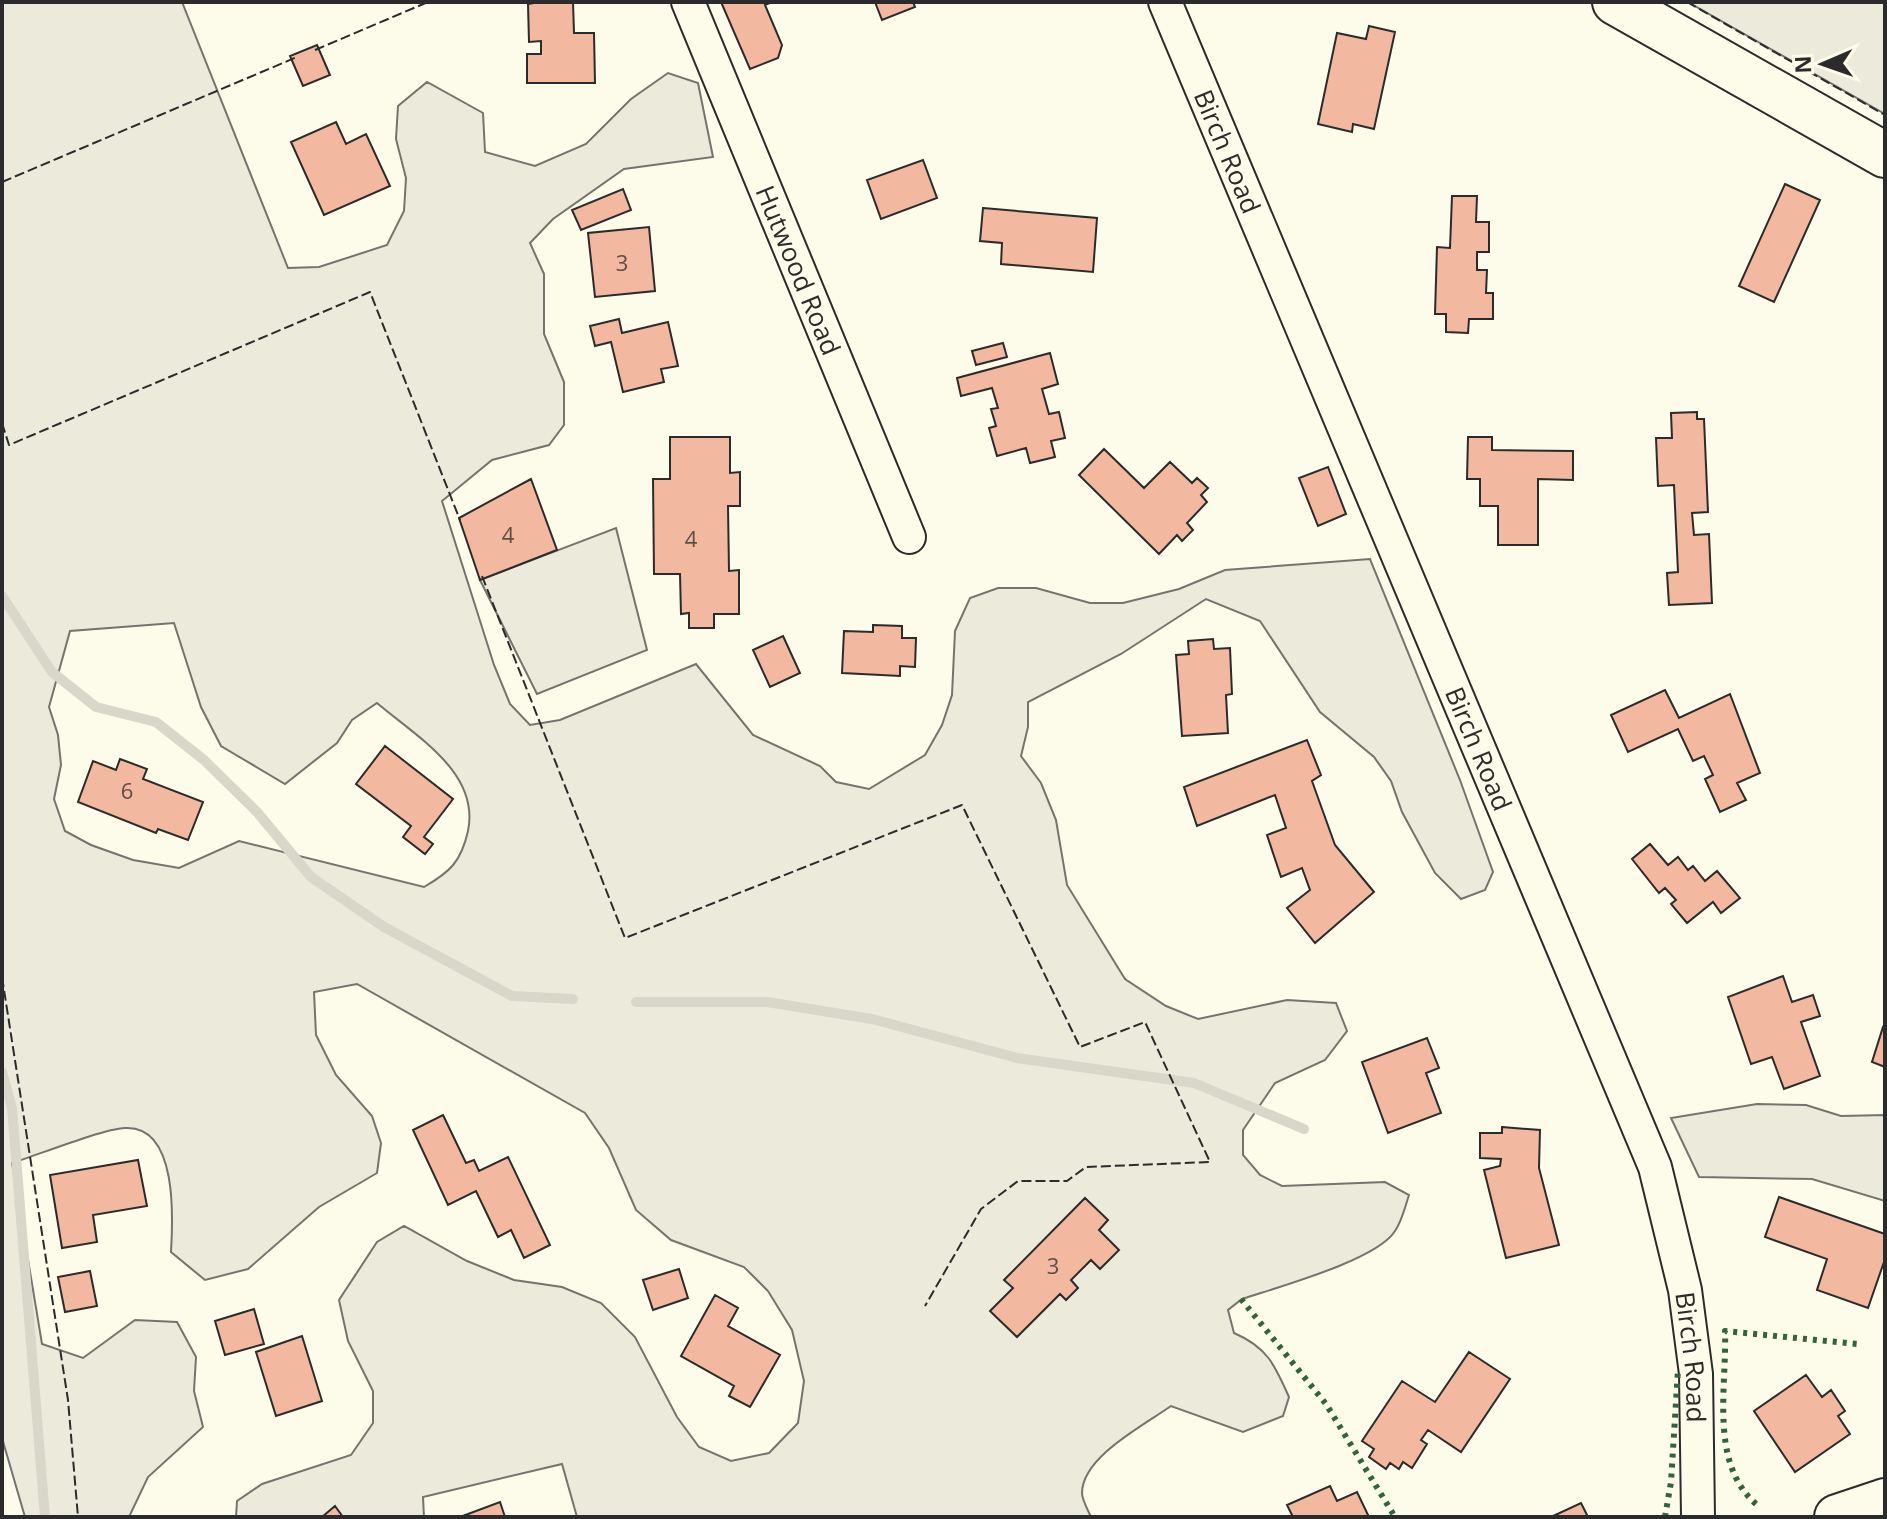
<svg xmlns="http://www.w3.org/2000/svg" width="1887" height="1519" viewBox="0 0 1887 1519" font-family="'Open Sans',sans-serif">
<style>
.green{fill:#ecebdb;stroke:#74746e;stroke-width:2;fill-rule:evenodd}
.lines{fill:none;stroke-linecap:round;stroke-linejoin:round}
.stream{stroke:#d8d7c9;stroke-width:10}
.building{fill:#f2b8a0;stroke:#2b2b2b;stroke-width:2}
.street-casing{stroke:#2b2b2b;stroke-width:36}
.secondary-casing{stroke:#2b2b2b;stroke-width:48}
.primary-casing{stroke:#2b2b2b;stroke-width:48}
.street{stroke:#fdfbea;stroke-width:32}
.secondary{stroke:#fdfbea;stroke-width:44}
.primary{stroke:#fdfbea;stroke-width:44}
.hedge{stroke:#34623c;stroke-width:6;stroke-dasharray:4 6;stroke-linecap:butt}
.fence{stroke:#2b2b2b;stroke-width:2;stroke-dasharray:10 4;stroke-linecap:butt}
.labels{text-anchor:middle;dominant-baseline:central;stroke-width:6;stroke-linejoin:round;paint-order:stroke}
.number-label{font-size:22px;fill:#5d4e48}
.street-label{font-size:26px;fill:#2b2b2b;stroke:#fdfbea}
</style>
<rect width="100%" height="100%" fill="#fdfbea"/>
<path class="green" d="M2 2H182L288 268 319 267 387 245 404 211 406 178 396 139 398 106 427 82 483 113 485 152 535 166 586 144 631 99 668 73 698 83 713 157 624 169 553 219 530 243 544 274V334L564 382V425L549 445 492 460 442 501 494 665 510 704 530 725 560 720 696 664 753 735 820 766 836 782 869 789 925 755 942 725 952 695 955 631 970 598 998 588H1036L1090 603H1123L1179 589 1225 570 1370 559 1460 780 1493 872 1485 890 1461 899 1435 873 1402 812 1391 781 1374 757 1320 712 1260 621 1206 599 1121 654 1028 702V727L1021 756 1041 783 1056 820 1067 885 1125 979 1166 1006 1198 1019 1287 1000 1336 1003 1347 1031 1325 1060 1275 1083 1243 1130V1155L1260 1175 1282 1186 1385 1182 1409 1195C1405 1207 1402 1221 1395 1231 1377 1260 1278 1287 1242 1299L1228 1310 1234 1333C1267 1347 1275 1365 1289 1397L1283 1416 1243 1432 1171 1406C1144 1425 1082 1457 1082 1493 1082 1500 1088 1510 1091 1517H577L562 1464 423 1497 424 1517H236L237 1501 262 1484 351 1455 373 1423V1391L348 1341 339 1300 377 1242 404 1226 467 1261 514 1280 562 1287 601 1303 635 1337 677 1417 699 1447 731 1461 769 1453 798 1423 804 1381 792 1330 768 1291 744 1267 671 1240 636 1210 609 1148 585 1113 357 984 314 992 316 1035 336 1075 372 1116 381 1143 377 1173 319 1207 248 1269 205 1280 171 1252C173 1219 178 1125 125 1128 102 1129 38 1155 12 1163L42 1344 83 1358 135 1320 177 1322 196 1357 194 1391 203 1427 148 1477 129 1517H25L2 1438ZM174 623 201 707 221 746 285 784 337 743 352 720 377 703C417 737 480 773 468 831 461 862 450 872 424 887L239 841 179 868 133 860 91 845 65 831 54 799 61 765 58 735 49 707 70 631Z
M1688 2H1885V114Z
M616 528 647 650 537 694 480 580Z
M1757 1104 1806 1105 1841 1116 1885 1115V1201L1812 1179 1699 1177 1671 1118Z"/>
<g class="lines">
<path class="stream" d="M2 596 52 672 96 707 156 722 204 760 257 812 311 877 384 927 512 996 573 999
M636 1002H767L872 1019 1017 1058 1194 1083 1304 1129
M2 1072 12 1108 45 1517"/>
</g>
<path class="building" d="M540 2H573L574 33H594L595 83H527V54H541V41L529 42 528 4Z
M721 2H772L765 5 782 45 778 58 750 69Z
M875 2H913L915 7 882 20Z
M1369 26 1395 32 1374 129 1353 124 1352 132 1318 124 1337 33 1366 39Z
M317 45 330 75 303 86 290 56Z
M336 122 346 144 366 134 390 186 324 215 291 142Z
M923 160 937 198 881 219 867 180Z
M1785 184 1820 200 1774 302 1739 286Z
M623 189 631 210 581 230 572 210Z
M1452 196H1477L1476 222H1489V252H1477V270H1487L1486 293H1493V319H1469L1468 333 1446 332V314H1435L1437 247 1450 248Z
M983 208 1097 218 1093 272 1001 264 1002 243 980 241Z
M649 227 655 291 595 297 588 233Z
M619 319 622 333 668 322 678 366 661 369 664 382 623 392 611 342 595 346 590 326Z
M1003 343 1007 357 976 365 972 351Z
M1050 353 1058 384 1042 389 1049 414 1059 412 1065 438 1051 441 1055 457 1030 463 1026 448 997 456 989 428 996 426 991 409 998 408 992 388 961 396 957 378Z
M1697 412V419H1704L1708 512 1692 513 1694 535 1709 534 1712 603 1669 605 1667 573 1678 572 1674 485 1658 486 1656 438H1672L1671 413Z
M670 437H730V473L740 472V506H728L729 571 739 570V614H714V628H689V613L681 614 680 574H654L653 479H670Z
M1468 437H1492V450L1573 451V480L1538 479V545H1498V506H1480V479H1467Z
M1104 449 1144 488 1170 462 1192 483 1197 478 1208 488 1201 495 1207 502 1187 523 1193 530 1182 541 1177 535 1159 554 1079 475Z
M1328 467 1346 514 1318 526 1299 478Z
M531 479 557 550 480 580 459 518Z
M873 625 902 626V638H916L915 667 900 666V676L842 673 844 631 873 632Z
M783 636 800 673 770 687 753 650Z
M1213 639 1214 649 1230 648 1232 694 1226 695 1228 733 1182 736 1176 655 1189 654 1188 641Z
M1665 690 1679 718 1730 694 1760 773 1737 783 1746 800 1720 812 1705 779 1713 775 1704 756 1693 761 1678 729 1628 752 1611 715Z
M1307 740 1321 775 1312 781 1335 845 1374 892 1315 943 1287 908 1310 890 1302 868 1281 877 1267 835 1286 828 1275 795 1197 826 1184 787Z
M385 746 453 799 424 837 433 844 425 854 403 837 411 826 356 784Z
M120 759 147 769 143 779 203 802 188 840 158 829 156 833 78 802 93 761 116 770Z
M1650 844 1668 865 1678 857 1688 870 1693 866 1705 881 1717 871 1740 898 1721 913 1713 902 1687 923 1671 904 1676 900 1665 888 1659 893 1632 859Z
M1783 976 1792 1002 1813 995 1820 1016 1801 1022 1820 1076 1784 1089 1772 1057 1751 1064 1728 997Z
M1883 1027 1885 1028V1067L1872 1062Z
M1427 1038 1439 1068 1426 1073 1441 1113 1388 1133 1362 1062Z
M443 1115 466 1163 474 1160 479 1171 508 1157 550 1245 524 1258 511 1230 498 1237 476 1191 448 1205 413 1130Z
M1502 1127 1540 1130 1539 1168 1559 1245 1506 1258 1484 1170 1500 1166 1501 1159 1480 1158V1133H1502Z
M138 1160 147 1206 93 1215 97 1242 62 1248 50 1175Z
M1779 1197 1885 1234V1259L1868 1308 1817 1290 1827 1259 1765 1237Z
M1085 1198 1108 1220 1099 1230 1119 1250 1100 1269 1091 1260 1071 1280 1078 1288 1066 1300 1060 1294 1017 1337 990 1311 1013 1288 1004 1280Z
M679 1269 688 1298 653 1310 643 1280Z
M90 1271 97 1306 65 1312 58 1277Z
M715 1295 738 1308 728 1326 780 1355 750 1407 729 1396 734 1386 681 1356Z
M254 1309 264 1344 225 1355 215 1321Z
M302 1336 322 1401 276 1416 256 1352Z
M1469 1352 1510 1379 1461 1452 1428 1430 1421 1440 1427 1444 1412 1468 1403 1462 1399 1469 1390 1463 1386 1469 1369 1457 1374 1449 1362 1441 1402 1381 1435 1402Z
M1806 1375 1822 1397 1831 1390 1845 1411 1838 1416 1850 1434 1795 1472 1754 1411Z
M1330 1486 1337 1501 1357 1492 1369 1517H1293L1287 1505Z
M500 1502 505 1517H460Z
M1581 1503 1588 1517H1551Z
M335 1506 343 1517H322Z"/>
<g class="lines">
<defs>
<g id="street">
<path id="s1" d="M688 2 909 537"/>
<path id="s2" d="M1165 2 1655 1167 1685 1290 1696 1374 1698 1517"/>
</g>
<path id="secondary" d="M1615 2 1885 155"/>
<path id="primary" d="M1837 1517 1885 1501"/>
</defs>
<use href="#street" class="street-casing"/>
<use href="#secondary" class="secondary-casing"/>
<use href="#primary" class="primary-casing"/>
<use href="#street" class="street"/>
<use href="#secondary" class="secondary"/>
<use href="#primary" class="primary"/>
<path class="hedge" d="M1241 1299 1326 1404 1395 1517
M1756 1504C1709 1463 1727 1387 1725 1331L1857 1344
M1665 1517 1671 1482 1678 1370"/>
<path class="fence" d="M1687 2 1885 115
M315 50 428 2
M2 182 297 57
M2 423 9 445 370 292 460 520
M482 576 625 938 962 805 1080 1047 1145 1022 1210 1162 1086 1167 1067 1181H1018L981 1209 925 1306
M2 977 68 1400 78 1517"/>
</g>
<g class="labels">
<g class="number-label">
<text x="622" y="262">3</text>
<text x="508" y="534">4</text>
<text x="691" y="538">4</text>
<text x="127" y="790">6</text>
<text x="1053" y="1265">3</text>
</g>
<g class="street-label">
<text stroke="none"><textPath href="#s2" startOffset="162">Birch Road</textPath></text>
<text stroke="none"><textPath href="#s1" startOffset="290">Hutwood Road</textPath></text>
<text stroke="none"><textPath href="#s2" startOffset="810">Birch Road</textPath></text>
<text stroke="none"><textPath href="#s2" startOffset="1458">Birch Road</textPath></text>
</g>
</g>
<rect width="1887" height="1519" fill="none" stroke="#2b2b2b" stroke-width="8"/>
<g transform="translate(1823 64) rotate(268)" stroke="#fdfbea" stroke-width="6" paint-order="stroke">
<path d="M0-6L14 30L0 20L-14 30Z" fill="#2b2b2b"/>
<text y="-12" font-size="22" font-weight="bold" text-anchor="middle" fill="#2b2b2b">N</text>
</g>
</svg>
